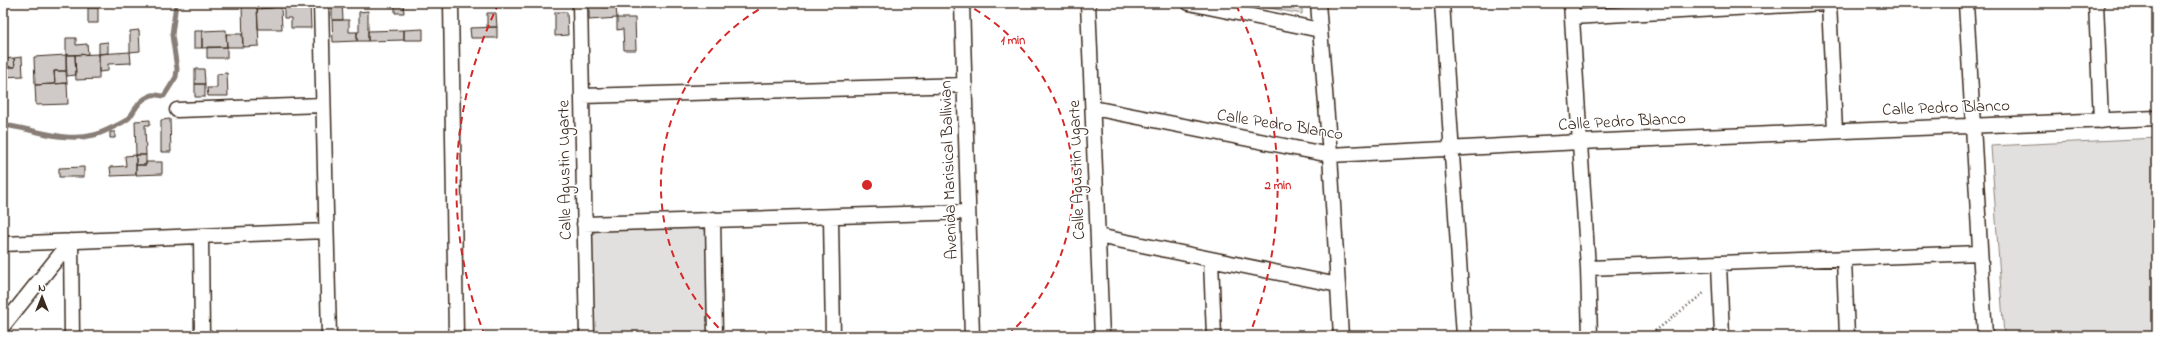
<svg xmlns="http://www.w3.org/2000/svg" width="2160" height="339" viewBox="0 0 2160 339" font-family="'Indie Flower',sans-serif">
<style>
.green{fill:#e2e0de;stroke:#8e857e}
.lines{fill:none;stroke-linecap:round;stroke-linejoin:round}
.stream{stroke:#887e77;stroke-width:5}
.building{fill:#cfcac7;stroke:#3b2a1e}
.street-casing{stroke:#3b2a1e;stroke-width:17}
.path{stroke:#3b2a1e;stroke-width:2.5;stroke-dasharray:1 3;stroke-linecap:butt}
.street{stroke:#fff;stroke-width:14}
.ring{fill:none;stroke:#d62828;stroke-width:2;stroke-dasharray:7 5}
.labels{text-anchor:middle;dominant-baseline:central;stroke-width:3.5;stroke-linejoin:round;paint-order:stroke}
.street-label{font-size:17px;fill:#3b2a1e;stroke:#fff}
.centre{fill:#d62828;stroke:#fff;stroke-width:2}
.ring-label{font-size:12px;text-anchor:middle;font-weight:bold;fill:#d62828;stroke:#fff;stroke-width:3.5;stroke-linejoin:round;paint-order:stroke}
</style>
<rect width="100%" height="100%" fill="#fff"/>
<filter id="ink" filterUnits="userSpaceOnUse"><feTurbulence type="fractalNoise" baseFrequency=".025" numOctaves="2"/><feDisplacementMap in="SourceGraphic" scale="8" xChannelSelector="R" yChannelSelector="G"/><feConvolveMatrix kernelMatrix="1 2 1 2 8 2 1 2 1" color-interpolation-filters="sRGB"/></filter>
<g filter="url(#ink)">
<path class="green" d="M1242 3H1302V14Z
M2157 138V336H2004L1991 146Z
M701 227 706 232 708 335 595 336 591 237 596 231Z"/>
<g class="lines">
<path class="stream" d="M3 125C32 128 63 143 94 135 100 134 125 122 129 118 137 108 138 100 152 95 156 94 160 96 164 96L176 77 177 69 172 35 176 3"/>
</g>
<path class="building" d="M242 3H257L259 46 243 47Z
M257 3H281V7L257 9Z
M284 3H310L311 28H291V18H284Z
M332 3H342L343 20H332Z
M395 3H403L404 13H395Z
M589 3H602V7H616L617 18 589 20Z
M602 3H634V6L602 7Z
M281 7 282 29H258L257 9Z
M88 8H98V23H88Z
M368 11V41H357V32H359V12Z
M555 12H567L568 35 555 36Z
M487 13H496L497 27H487Z
M617 18H635L636 50H624L623 29 617 30Z
M332 20H349V32H357V41L333 42Z
M497 27V38H471L470 28Z
M423 29V40H404V30Z
M139 30 140 51 130 52V31Z
M226 30 227 47 202 48V31Z
M404 30V40L368 41V31Z
M194 31H202V48H194Z
M226 34H242L243 47H227Z
M66 38H76V45L87 44 88 54 66 55Z
M108 42V53L99 54V43Z
M207 47H227V58H207Z
M130 52 131 63 108 64V71L99 72V54Z
M99 54V79L76 80 75 55Z
M66 55H75L76 75 67 76Z
M66 55V71H54L55 84 35 85 34 57Z
M22 57 23 76 3 77V67H15L14 58Z
M14 58 15 67H3V59Z
M195 69H204L205 84H195Z
M54 71H66L67 83 55 84Z
M227 73 228 96H208L207 88H217V74Z
M67 83 68 104 36 105 35 85Z
M195 84H205V97H195Z
M170 119 171 152H161V120Z
M150 120V125H145L146 155H136L135 121Z
M110 132H115V138H110Z
M136 155H146V165H136Z
M136 155V175L111 176 110 167 126 166 125 156Z
M146 162H162V174L136 175V165H146Z
M84 167V177H59V168Z"/>
<g class="lines">
<defs>
<path id="street" d="M321 3 329 336
M451 3 456 336
M580 3 587 336
M962 3 972 336
M1088 3 1102 336
M1189 3 1320 30
M1318 3 1330 155 1341 336
M1442 3 1464 336
M1571 3 1588 268 1590 336
M1829 3 1835 131
M1966 3 1985 336
M2096 3 2101 121
M1572 17 1825 3
M582 96 965 85
M1093 108 1330 155 1580 142 2157 118
M177 110 323 105
M831 218 833 336
M713 219 715 336
M584 224 968 212
M201 236 202 336
M1098 236 1338 285
M71 241 72 336
M3 244 326 231
M1844 259 1847 336
M1211 260 1214 336
M1719 264 1722 336
M1588 268 1979 253
M3 326 71 241"/>
</defs>
<use href="#street" class="street-casing"/>
<path class="path" d="M1649 336 1705 292"/>
<use href="#street" class="street"/>
</g>
</g>
<g class="ring">
<path d="M727 336A206 206 0 0 1 770 3M964 3A206 206 0 0 1 1007 336"/>
<path d="M485 336A411 411 0 0 1 498 5M1236 5A411 411 0 0 1 1249 336"/>
</g>
<g class="labels">
<g class="street-label">
<text transform="translate(1946 108) rotate(-2)">Calle Pedro Blanco</text>
<text transform="translate(1622 122) rotate(-3)">Calle Pedro Blanco</text>
<text transform="translate(1280 125) rotate(9)">Calle Pedro Blanco</text>
<text transform="translate(565 170) rotate(-91)">Calle Agustin Ugarte</text>
<text transform="translate(949 170) rotate(-92)">Avenida Marisical Ballivian</text>
<text transform="translate(1077 170) rotate(-92)">Calle Agustin Ugarte</text>
</g>
</g>
<circle cx="867" cy="185" r="6" class="centre"/>
<g class="ring-label">
<text x="1013" y="44">1 min</text>
<text x="1278" y="189">2 min</text>
</g>
<rect width="2160" height="339" fill="none" stroke="#fff" stroke-width="16"/>
<rect x="8" y="8" width="2144" height="323" fill="none" stroke="#3b2a1e" stroke-width="1.5" filter="url(#ink)"/>
<g transform="translate(42 297)" stroke="#ffffff" stroke-width="3" paint-order="stroke">
<path d="M0-3L7 15L0 10L-7 15Z" fill="#3b2a1e"/>
<text y="-6" font-size="11" font-weight="bold" text-anchor="middle" fill="#3b2a1e">N</text>
</g>
</svg>
